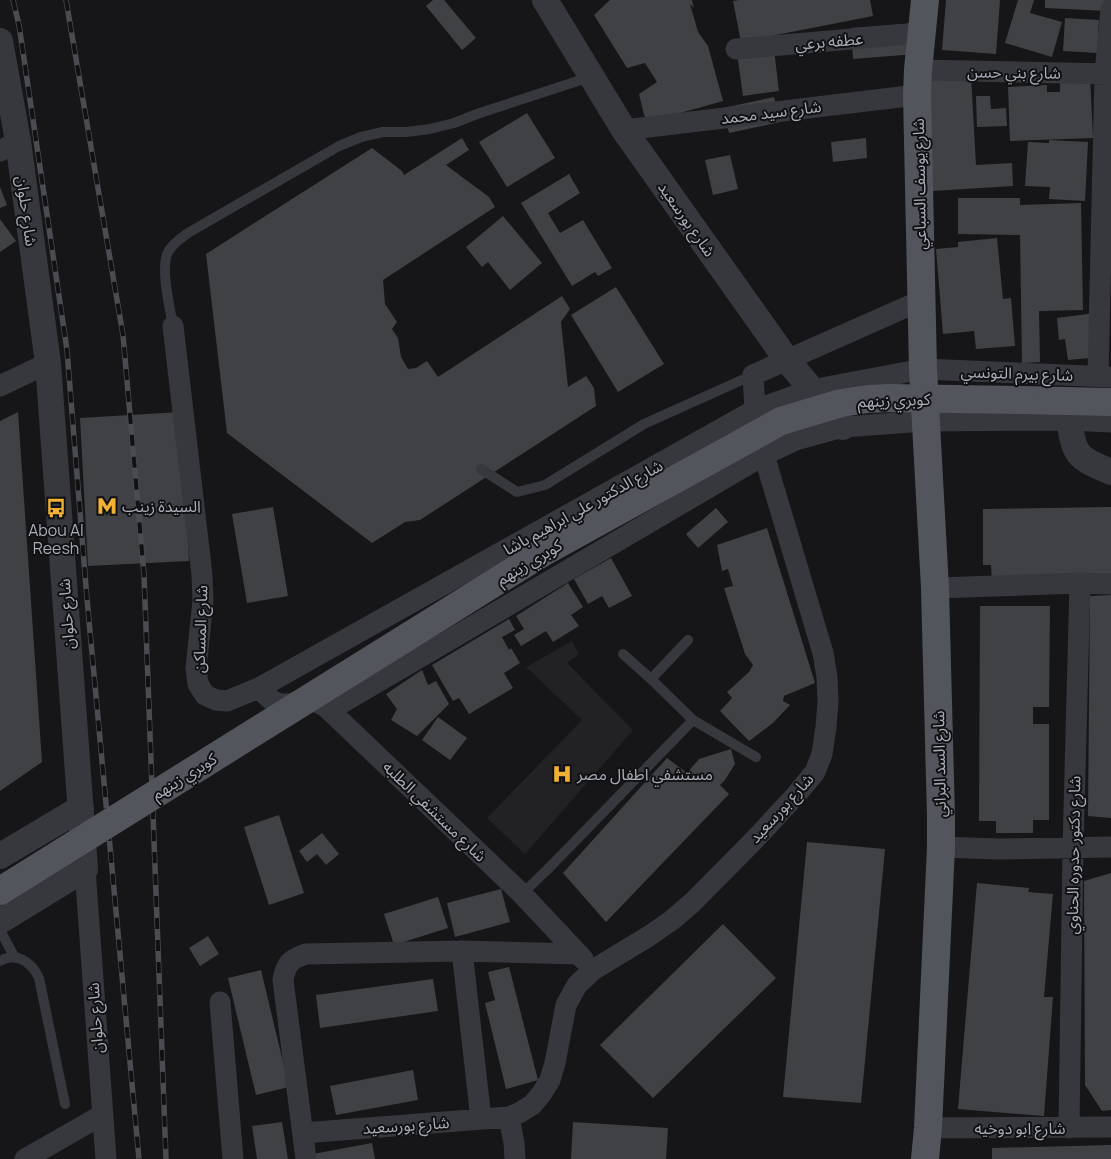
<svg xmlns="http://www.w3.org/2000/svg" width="1111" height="1159" viewBox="0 0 1111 1159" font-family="Manrope,'Noto Sans Arabic',sans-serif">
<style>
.built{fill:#222225}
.building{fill:#404145}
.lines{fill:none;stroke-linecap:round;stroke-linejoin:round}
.service{stroke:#37383d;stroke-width:10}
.minor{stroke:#37383d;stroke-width:21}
.tertiary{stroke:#37383d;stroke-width:26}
.primary{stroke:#53555c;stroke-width:28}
.rail-casing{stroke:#4a4c52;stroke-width:5.5}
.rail{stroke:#111113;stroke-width:4;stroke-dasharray:11;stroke-linecap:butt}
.primary-bridge{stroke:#53555c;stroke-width:28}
.labels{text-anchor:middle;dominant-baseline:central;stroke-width:4;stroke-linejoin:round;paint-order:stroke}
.street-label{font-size:16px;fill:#a8adb8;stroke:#111113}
.poi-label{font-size:16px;fill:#a8adb8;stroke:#111113;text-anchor:start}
</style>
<rect width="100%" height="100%" fill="#161618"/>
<path class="built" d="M572 641 579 654 567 663 633 730 525 854 487 818 582 720 526 667Z"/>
<path class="building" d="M433 0H444L476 38 462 50 426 6Z
M610 0H692L694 8 690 4 698 32 708 46 723 101 659 119 650 124 644 115 639 94 657 82 645 63 627 68 594 15Z
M739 0H870L873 16 741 42 733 1Z
M946 0H1000L996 54 942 50Z
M1018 0H1034L1030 13 1062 22 1052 57 1005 43Z
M1045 0H1108L1107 11 1045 8Z
M1065 18 1099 20 1097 53 1063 51Z
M914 23 916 54 853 59 851 28Z
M773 41 779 91 743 96 736 46Z
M971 76 976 165 1012 163 1013 186 933 191 927 79Z
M1060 76H1090L1093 138 1010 141 1008 87 1047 85V92H1060Z
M976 96H990L991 109 1006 108 1007 126 977 127Z
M774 97 780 122 729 133 723 108Z
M527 113 555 158 507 187 479 142Z
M462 138 469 150 446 165 489 197 495 207 383 280 385 304 397 322 392 329 398 338 401 357 408 369 416 368 427 361 438 377 562 296 570 309 561 322 568 387 586 376 594 388 596 406 420 520 405 522 372 543 227 433 206 254 372 148 402 171 404 175Z
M866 138 867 158 833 162 831 142Z
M1049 140 1088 142 1085 201 1049 199 1050 187 1025 186 1028 142 1049 143Z
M730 155 738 189 713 195 705 160Z
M569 174 580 193 548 213 560 233 583 220 612 268 598 276 595 272 572 286 521 203Z
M0 187 7 205 0 208Z
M958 198H1020V205L1081 203 1083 310 1039 311 1040 362 1022 363 1020 235 958 234Z
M503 216 542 263 510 290 488 262 482 267 466 247Z
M0 219 16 241 0 252Z
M997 238 1003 299 1011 298 1015 346 976 349 974 331 943 334 936 249 958 247V242Z
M616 287 664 364 618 392 571 315Z
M1095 313 1100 357 1068 360 1065 339 1059 340 1057 318Z
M18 412 42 762 0 791V421Z
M181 412 189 561 88 566 80 418Z
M273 507 288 596 247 603 232 514Z
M1111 507V578L992 580 991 565H983V509Z
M716 508 728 522 698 548 686 534Z
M767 528 815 683 784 696 783 701 790 705 773 723 749 741 720 711 732 698 727 692 749 672 753 665 745 654 724 588 733 586 728 569 722 571 717 545Z
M611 558 632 596 609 608 602 596 588 604 574 579Z
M568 583 583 607 571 615 579 626 553 642 546 631 521 646 514 635 524 629 516 616Z
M1111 595V818L1088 816 1090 596Z
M980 606H1050L1049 707H1033V724H1049V820H1033V833H996V821H979Z
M509 619 515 630 502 637 509 650 511 648 520 663 504 673 513 688 469 714 459 698 453 701 432 665Z
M422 670 428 685 436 681 449 704 417 736 391 720 397 709 386 694Z
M438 717 467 738 450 760 422 740Z
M731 749 735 764 725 780 720 785 729 794 606 922 563 873 667 758 687 773 699 759Z
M279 815 304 893 269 905 244 827Z
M322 833 339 854 326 865 317 854 307 862 299 851Z
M807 842 885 849 861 1103 783 1097Z
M1111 873V1110L1102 1111 1085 1085 1084 881Z
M977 883 1029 888 1028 892 1053 894 1044 997H1053L1044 1116 958 1109Z
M501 889 510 922 455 937 447 903Z
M438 897 448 928 394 945 384 914Z
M723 924 776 978 653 1098 600 1045Z
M208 936 219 954 200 966 189 948Z
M509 967 538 1080 506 1089 485 1003 495 1000 488 972Z
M261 970 289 1087 256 1095 228 978Z
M433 979 438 1011 320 1028 316 995Z
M413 1070 418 1100 336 1115 330 1086Z
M282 1122 288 1159H257L252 1126Z
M573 1122 668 1128 666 1159H571Z
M372 1143 375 1159H303L302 1156Z
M1111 1145V1159H992V1148Z"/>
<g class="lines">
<path class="service" d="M173 326C170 308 160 268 168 252 172 244 181 238 188 233L339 146 361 137 383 132H406L430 129 454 123 477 114 590 77
M481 469 517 492 545 485 644 424 753 375
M623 654 651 679 693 720 756 757
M651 679 688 640
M522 894 547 870 693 720
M0 930 15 958
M0 961C17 951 32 963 39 978L65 1104"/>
<path class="minor" d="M736 49 922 33
M918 70 1111 74
M624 130 917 95
M0 151 18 141
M173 326 202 575 203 601 196 668 198 684 205 695 216 700 227 701 259 688 755 410 811 390 923 369 1111 377
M1098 376 1105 74 1111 9
M0 386 48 363
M935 588 1080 583 1111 584
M259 688C265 694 270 701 278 703 296 708 307 693 326 707L522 894 583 959
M330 710 764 455 796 440 843 427 925 421 1069 420 1111 422
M941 847 998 849 1111 847
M85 869 106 1159
M462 951 481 1119
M220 1002 233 1159
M509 1117 514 1143 515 1159
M928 1128 1111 1127
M1069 1128 1073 848 1080 583
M303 1133 509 1117 519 1113 532 1105 542 1093 550 1080 555 1063 566 1005 577 985 593 970 649 936 672 920 693 902 760 834 796 795 815 772 822 754 826 727 828 702 827 677 823 653 764 455 755 410 753 375 922 300
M25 1159 102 1115
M306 1159 283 980C286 963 291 959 306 954L462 951 579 954"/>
<path class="tertiary" d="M545 0 624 130 787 360 843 427
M0 41 18 141 48 363 85 869 0 921
M1069 420C1071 430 1072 443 1077 451 1083 462 1101 467 1111 472
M0 856 81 808"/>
<path class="primary" d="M1022 400 1111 402
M925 1159 928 1128 941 847V817L935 588 923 369 917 95 918 70 925 0"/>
<defs>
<path id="rail" d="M13 0 19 25 67 350 87 599 139 1159
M66 0 123 335 144 575 166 1159"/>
</defs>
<use href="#rail" class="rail-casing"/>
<use href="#rail" class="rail"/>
<path class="primary-bridge" d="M0 891 542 553 781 421 841 403 868 399 890 398 1022 400"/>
</g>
<defs>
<symbol id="metro-bare" viewBox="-9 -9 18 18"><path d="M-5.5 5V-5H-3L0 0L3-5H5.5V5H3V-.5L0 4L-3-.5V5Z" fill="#f2b134" stroke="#111113" stroke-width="2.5" paint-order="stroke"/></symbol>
<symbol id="bus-bare" viewBox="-9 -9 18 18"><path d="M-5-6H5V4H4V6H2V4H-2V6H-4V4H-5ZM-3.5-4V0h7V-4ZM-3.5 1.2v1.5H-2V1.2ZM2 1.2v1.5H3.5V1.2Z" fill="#f2b134" stroke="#111113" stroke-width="2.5" paint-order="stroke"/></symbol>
<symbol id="hospital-bare" viewBox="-9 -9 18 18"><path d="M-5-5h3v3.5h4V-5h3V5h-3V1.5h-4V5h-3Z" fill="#f2b134" stroke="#111113" stroke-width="2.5" paint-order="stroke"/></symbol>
</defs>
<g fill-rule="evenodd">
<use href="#metro-bare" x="93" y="492" width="28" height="28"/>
<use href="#bus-bare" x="42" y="494" width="28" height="28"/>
<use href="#hospital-bare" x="548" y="760" width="28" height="28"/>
</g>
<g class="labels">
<g class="street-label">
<text transform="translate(829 41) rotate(-5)">عطفه برعي</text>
<text transform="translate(1014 72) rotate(1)">شارع بني حسن</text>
<text transform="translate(771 112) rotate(-7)">شارع سيد محمد</text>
<text transform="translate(919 184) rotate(-91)">شارع يوسف السباعي</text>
<text transform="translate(27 211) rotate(82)">شارع حلوان</text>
<text transform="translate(687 219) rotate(55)">شارع بورسعيد</text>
<text transform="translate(1017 373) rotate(2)">شارع بيرم التونسي</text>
<text transform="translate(894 400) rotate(-2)">كوبري زينهم</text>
<text transform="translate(583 507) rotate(-29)">شارع الدكتور علي ابراهيم باشا</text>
<text transform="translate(529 562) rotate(-31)">كوبري زينهم</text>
<text transform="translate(66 614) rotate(-94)">شارع حلوان</text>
<text transform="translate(200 629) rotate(-88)">شارع المساكن</text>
<text transform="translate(939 764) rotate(-91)">شارع السد البراني</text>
<text transform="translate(184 776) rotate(-32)">كوبري زينهم</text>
<text transform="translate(781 808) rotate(-48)">شارع بورسعيد</text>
<text transform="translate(435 811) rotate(44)">شارع مستشفي الطلبه</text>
<text transform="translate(1073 855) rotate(-89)">شارع دكتور حدوره الحناوي</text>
<text transform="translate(95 1018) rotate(-94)">شارع حلوان</text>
<text transform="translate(406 1125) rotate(-4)">شارع بورسعيد</text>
<text x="1020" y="1128">شارع ابو دوخيه</text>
</g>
<g class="poi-label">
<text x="122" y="506">السيدة زينب</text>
<text x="56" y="530" text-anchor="middle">Abou Al<tspan x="56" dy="18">Reesh</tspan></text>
<text x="577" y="774">مستشفي اطفال مصر</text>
</g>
</g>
</svg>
